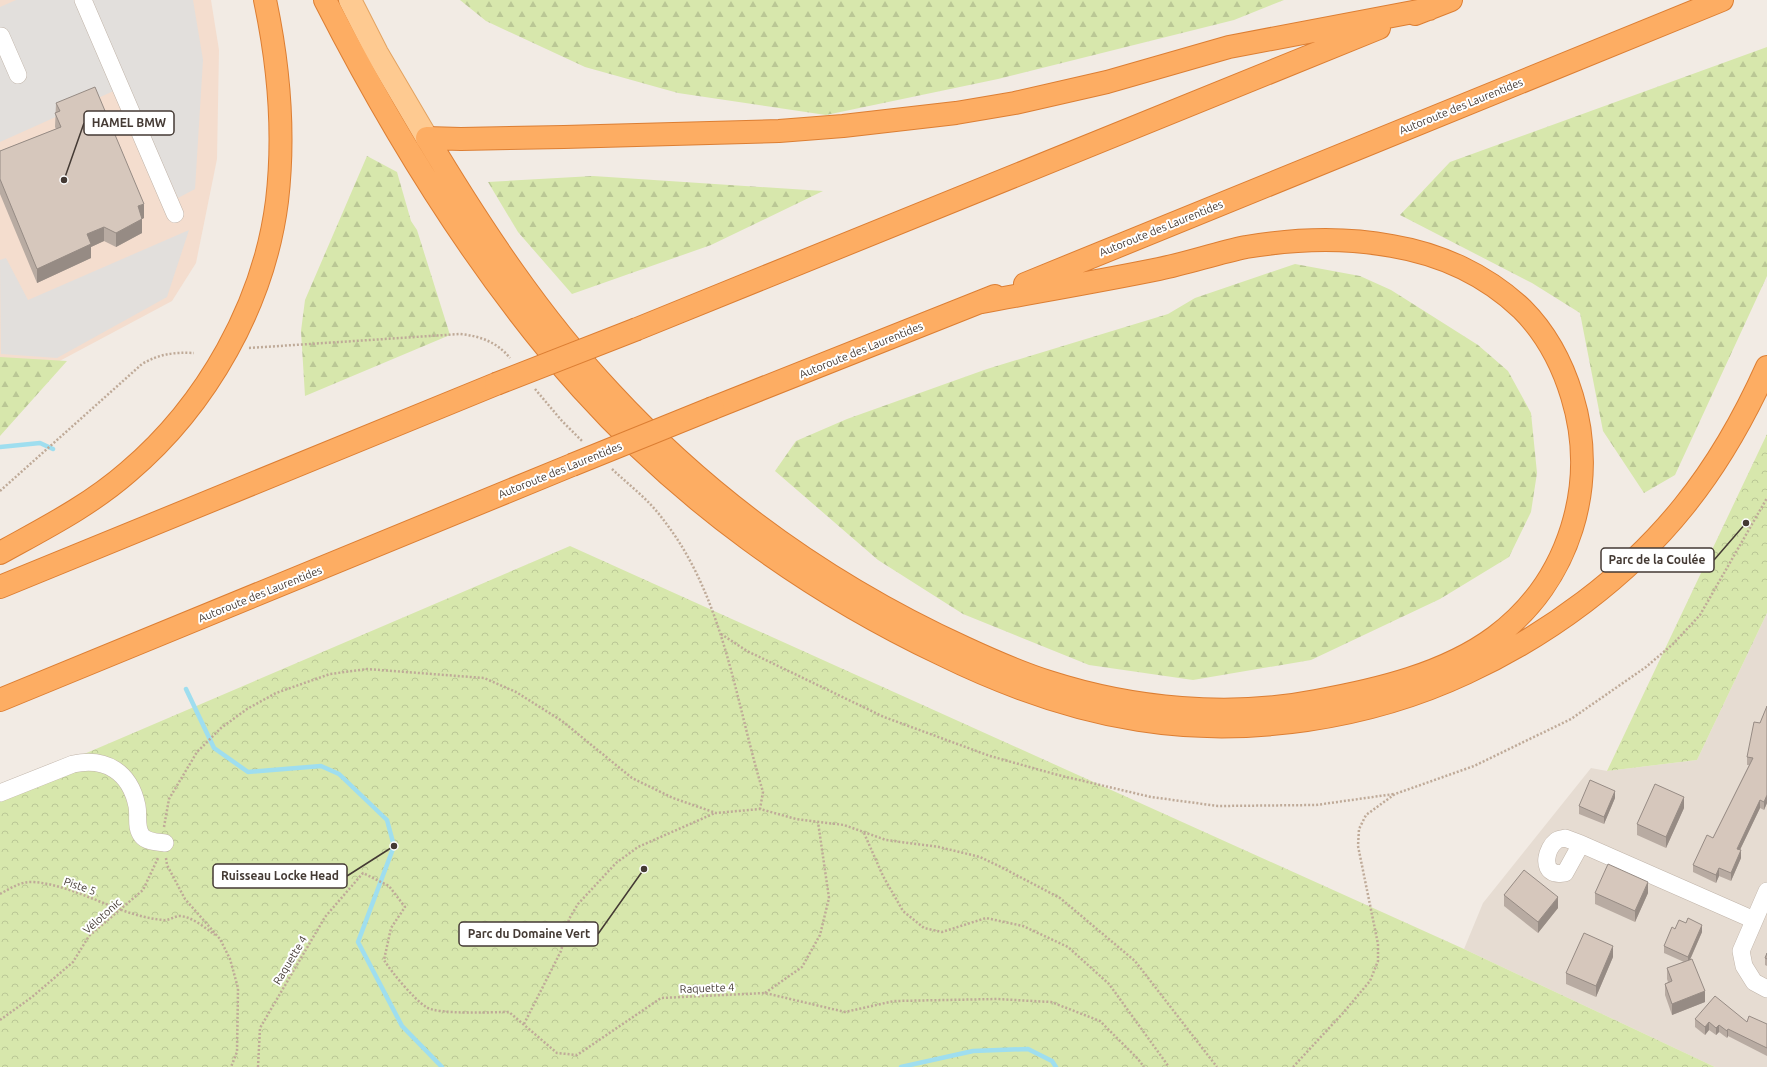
<svg xmlns="http://www.w3.org/2000/svg" width="1767" height="1067" viewBox="0 0 1767 1067" font-family="Ubuntu,sans-serif">
<style>
.residential{fill:#e6dcd2}
.commercial{fill:#f4ddce}
.forest{fill:url(#forest-firs)}
.park{fill:url(#park-crowns)}
.parking{fill:#e2dfdc}
.lines{fill:none;stroke-linecap:round;stroke-linejoin:round}
.stream{stroke:#9fdeef;stroke-width:4.5}
.minor-casing{stroke:#c0b4a9;stroke-width:18}
.major-casing{stroke:#e3a361;stroke-width:24}
.highway-casing{stroke:#dc7e33;stroke-width:24}
.path{stroke:#bfaa98;stroke-width:2.5;stroke-dasharray:2 2;stroke-linecap:butt}
.minor{stroke:#fff;stroke-width:17}
.major{stroke:#feca91;stroke-width:22}
.highway{stroke:#fdad63;stroke-width:22}
.highway-bridge-casing{stroke:#dc7e33;stroke-width:24;stroke-linecap:butt}
.highway-bridge{stroke:#fdad63;stroke-width:22}
.wall{fill:#b8aba2}
.shaded-wall{fill:#968b84}
.building{fill:#d6c7bc;stroke:#968b84}
.labels{text-anchor:middle;dominant-baseline:central;stroke-width:4;stroke-linejoin:round;paint-order:stroke}
.street-label{font-size:11px;fill:#443a34;stroke:#fff}
.leader{fill:none;stroke:#443a34;stroke-width:1.5}
.callout-dot{fill:#443a34;stroke:#fff;stroke-width:1.5}
.callout{fill:#fff;stroke:#443a34;stroke-width:1.5}
.callout-label{font-size:12px;text-anchor:middle;font-weight:bold;fill:#443a34}
</style>
<defs>
<pattern id="forest-firs" width="22" height="20" patternUnits="userSpaceOnUse"><rect width="22" height="20" fill="#d7e7ac"/><path d="M5 1l3.5 6h-7zM16 11l3.5 6h-7z" fill="#bac795"/></pattern>
<pattern id="park-crowns" width="20" height="18" patternUnits="userSpaceOnUse"><rect width="20" height="18" fill="#d7e7ac"/><path d="M2 6a3 3 0 1 1 6 0M12 15a3 3 0 1 1 6 0" fill="none" stroke="#bac795"/></pattern>
</defs>
<rect width="100%" height="100%" fill="#f2ebe4"/>
<path class="residential" d="M1767 613V1067H1715L1464 949 1483 903 1591 768 1607 771 1697 760Z"/>
<path class="commercial" d="M0 0H211L219 50 217 159 196 263 172 301 52 365 0 363Z"/>
<path class="forest" d="M460 0H1284L1234 20 998 79 826 115 678 93 585 67 486 21Z
M1767 47V276L1675 475 1644 493 1603 431 1580 313 1532 283 1400 215 1450 162Z
M367 156 397 172 411 221 417 230 450 335 305 396 301 331 305 300Z
M593 176 823 191 711 245 572 294 518 232 488 182Z
M1295 264 1360 276 1391 290 1478 345 1508 371 1531 413 1537 473 1531 512 1509 557 1440 599 1311 660 1193 680 1089 665 963 614 878 560 775 471 796 441 847 419 987 369 1168 314 1195 298Z
M0 357 67 361 0 436Z"/>
<path class="park" d="M1767 434V613L1697 760 1607 771Z
M570 546 1464 949 1715 1067H0V790Z"/>
<path class="parking" d="M16 0H193L203 60 195 189 178 198 127 85 0 142V7Z
M189 230 167 297 57 358 1 354 0 260 6 258 28 300Z"/>
<g class="lines">
<path class="stream" d="M0 447 40 443 53 449
M186 689 214 748 248 772 321 766 339 774 387 820 394 846 358 942 402 1026 442 1067
M901 1067 973 1051 1028 1049 1052 1061 1056 1067"/>
<defs>
<path id="minor" d="M83 0 175 214
M1 36 18 75
M0 793 73 764C106 757 130 772 137 806 139 816 135 827 142 836 147 842 157 842 165 843
M1565 838 1581 844 1565 873C1562 873 1558 874 1555 873 1541 869 1547 848 1556 841 1558 839 1562 839 1565 838Z
M1581 844 1754 920
M1767 891 1741 951 1744 966 1754 982 1767 989"/>
<path id="major" d="M350 0 377 53 427 138"/>
<path id="highway" d="M325 0C395 137 479 274 582 389 682 500 806 590 941 654 1004 685 1070 709 1139 720 1247 737 1368 719 1466 673 1548 635 1627 577 1684 506 1718 464 1745 416 1767 367
M1415 14 1451 0
M427 138C481 228 539 316 611 393 711 501 832 587 965 648 993 661 1020 673 1049 682 1133 709 1229 718 1316 701 1377 690 1445 674 1495 637 1570 581 1599 484 1572 396 1562 363 1546 333 1522 309 1486 275 1440 254 1392 246 1344 237 1294 239 1246 247 1217 253 1188 263 1159 269 1100 281 1041 291 982 302
M427 138 461 139 564 137 779 131 843 126 956 113 1015 103 1107 82 1229 47 1429 9
M1025 284 1722 0
M637 329 1379 28
M713 408 995 296
M0 553C45 528 89 506 128 472 207 405 264 304 277 201 285 133 279 66 265 0
M0 587 496 384
M0 700 572 465"/>
</defs>
<use href="#minor" class="minor-casing"/>
<use href="#major" class="major-casing"/>
<use href="#highway" class="highway-casing"/>
<path class="path" d="M249 348 460 334C480 336 497 342 510 358
M535 389 562 421 582 441
M612 469C629 485 648 499 662 518 724 596 735 700 763 792L760 809
M0 491 142 364C159 354 174 352 194 353
M721 634 747 651 884 717 990 756 1058 775 1151 797 1218 806 1316 805 1394 794
M164 827 169 799 197 752 221 728 247 709 276 693 330 674 367 669 484 678 516 692 562 721 632 778 673 798 716 813 760 809 796 819 844 825 886 840 939 847 980 857 1001 867 1060 898 1135 961 1217 1067
M864 833 883 876 903 911 924 928 942 932 986 918 1023 926 1068 947 1109 984 1169 1067
M166 858 167 865 185 899 220 939 230 959 238 988 237 1052 231 1067
M0 894C11 888 21 881 34 882 79 886 118 916 163 920 169 921 174 916 180 916 193 917 205 928 215 935
M765 993 802 967 820 935 829 898 818 822
M0 1020 32 997 73 962 89 936 143 890 158 858
M524 1024 561 951 569 919 578 904 616 863 638 847 715 813
M258 1067 260 1028 325 917 363 873 389 886 405 907 391 928 384 960C392 973 414 999 426 1007 438 1015 492 1012 509 1012L557 1053 577 1055 661 998 765 993 845 1012 894 1001 997 999 1051 1002 1100 1021 1138 1059 1144 1067
M1293 1067 1343 1013 1370 981 1378 961V944L1358 846 1359 829 1366 815 1395 794 1474 766 1571 719 1646 667 1673 644 1700 615 1767 498"/>
<use href="#minor" class="minor"/>
<use href="#major" class="major"/>
<use href="#highway" class="highway"/>
<defs>
<path id="highway-bridge" d="M496 384 637 329
M572 465 713 408"/>
</defs>
<use href="#highway-bridge" class="highway-bridge-casing"/>
<use href="#highway-bridge" class="highway-bridge"/>
</g>
<path class="wall" d="M56 103 144 218 142 219V233L116 247 104 241 91 247V258L37 283 0 194V151L56 129 55 127Z
M1767 706V803L1764 810 1760 808 1740 850 1741 858 1731 881 1719 876 1716 883 1693 872V865L1713 838 1749 765H1747V757L1760 723Z
M1615 798 1604 824 1579 814V806Z
M1684 808 1666 848 1637 835V824Z
M1595 893H1648L1635 922 1595 904Z
M1504 895 1558 908 1538 933 1504 906Z
M1675 929 1702 932 1690 960 1705 1002 1672 1015 1665 995V984L1668 982 1667 979V968L1684 962 1664 953V946Z
M1767 953V966L1765 965V958Z
M1613 957 1596 997 1566 984V973Z
M1695 1019 1747 1022 1767 1024V1056L1728 1036 1727 1038 1719 1032 1716 1035 1709 1030 1705 1035 1695 1027Z"/>
<path class="shaded-wall" d="M144 204V218L138 221V206Z
M142 219V233L116 247V233Z
M104 227V241L91 247V258L37 283V269L87 234Z
M1615 791V798L1604 824V817Z
M1767 795V803L1764 810V802Z
M1684 797V808L1666 848V837Z
M1760 800V808L1737 856V849Z
M1741 850V858L1731 881V873Z
M1719 868V876L1716 883V875Z
M1648 882V893L1635 922V911Z
M1558 897V908L1538 933V922Z
M1702 925V932L1688 964V957Z
M1613 946V957L1596 997V986Z
M1705 991V1002L1672 1015V1004Z
M1709 1022V1030L1705 1035V1027Z
M1719 1025V1032L1716 1035V1028Z
M1728 1029V1036L1727 1038V1031Z"/>
<path class="building" d="M95 87 144 204 138 206 142 219 116 233 104 227 87 234 91 244 37 269 0 179V151L61 127 55 113 60 111 56 103Z
M1767 706V795L1764 802 1760 800 1737 849 1741 850 1731 873 1719 868 1716 875 1693 865 1707 835 1713 838 1753 758 1747 757 1754 722 1760 723Z
M1590 780 1615 791 1604 817 1579 806Z
M1655 784 1684 797 1666 837 1637 824Z
M1608 864 1648 882 1635 911 1595 893Z
M1524 870 1558 897 1538 922 1504 895Z
M1688 918 1702 925 1688 957 1664 946 1672 927 1675 929 1679 920 1686 923Z
M1584 933 1613 946 1596 986 1566 973Z
M1767 953V959L1765 958Z
M1692 959 1705 991 1672 1004 1665 984 1672 981 1667 968Z
M1715 996 1747 1022 1749 1016 1767 1024V1048L1728 1029 1727 1031 1719 1025 1716 1028 1709 1022 1705 1027 1695 1019Z"/>
<g class="labels">
<g class="street-label">
<text transform="translate(1461 106) rotate(-22)">Autoroute des Laurentides</text>
<text transform="translate(1161 228) rotate(-22)">Autoroute des Laurentides</text>
<text transform="translate(861 350) rotate(-22)">Autoroute des Laurentides</text>
<text transform="translate(560 470) rotate(-22)">Autoroute des Laurentides</text>
<text transform="translate(260 594) rotate(-22)">Autoroute des Laurentides</text>
<text transform="translate(80 886) rotate(19)">Piste 5</text>
<text transform="translate(102 916) rotate(-42)">Vélotonic</text>
<text transform="translate(290 960) rotate(-59)">Raquette 4</text>
<text transform="translate(707 988) rotate(-2)">Raquette 4</text>
</g>
</g>
<path class="leader" d="M64 180L84 123M1746 523L1714 560M394 846L347 876M644 869L598 934"/>
<g class="callout-dot">
<circle cx="64" cy="180" r="4"/>
<circle cx="1746" cy="523" r="4"/>
<circle cx="394" cy="846" r="4"/>
<circle cx="644" cy="869" r="4"/>
</g>
<g class="callout">
<rect x="84" y="111" width="90" height="24" rx="4"/>
<rect x="1601" y="548" width="113" height="24" rx="4"/>
<rect x="213" y="864" width="134" height="24" rx="4"/>
<rect x="459" y="922" width="139" height="24" rx="4"/>
</g>
<g class="callout-label">
<text x="129" y="127">HAMEL BMW</text>
<text x="1657" y="564">Parc de la Coulée</text>
<text x="280" y="880">Ruisseau Locke Head</text>
<text x="529" y="938">Parc du Domaine Vert</text>
</g>
</svg>
